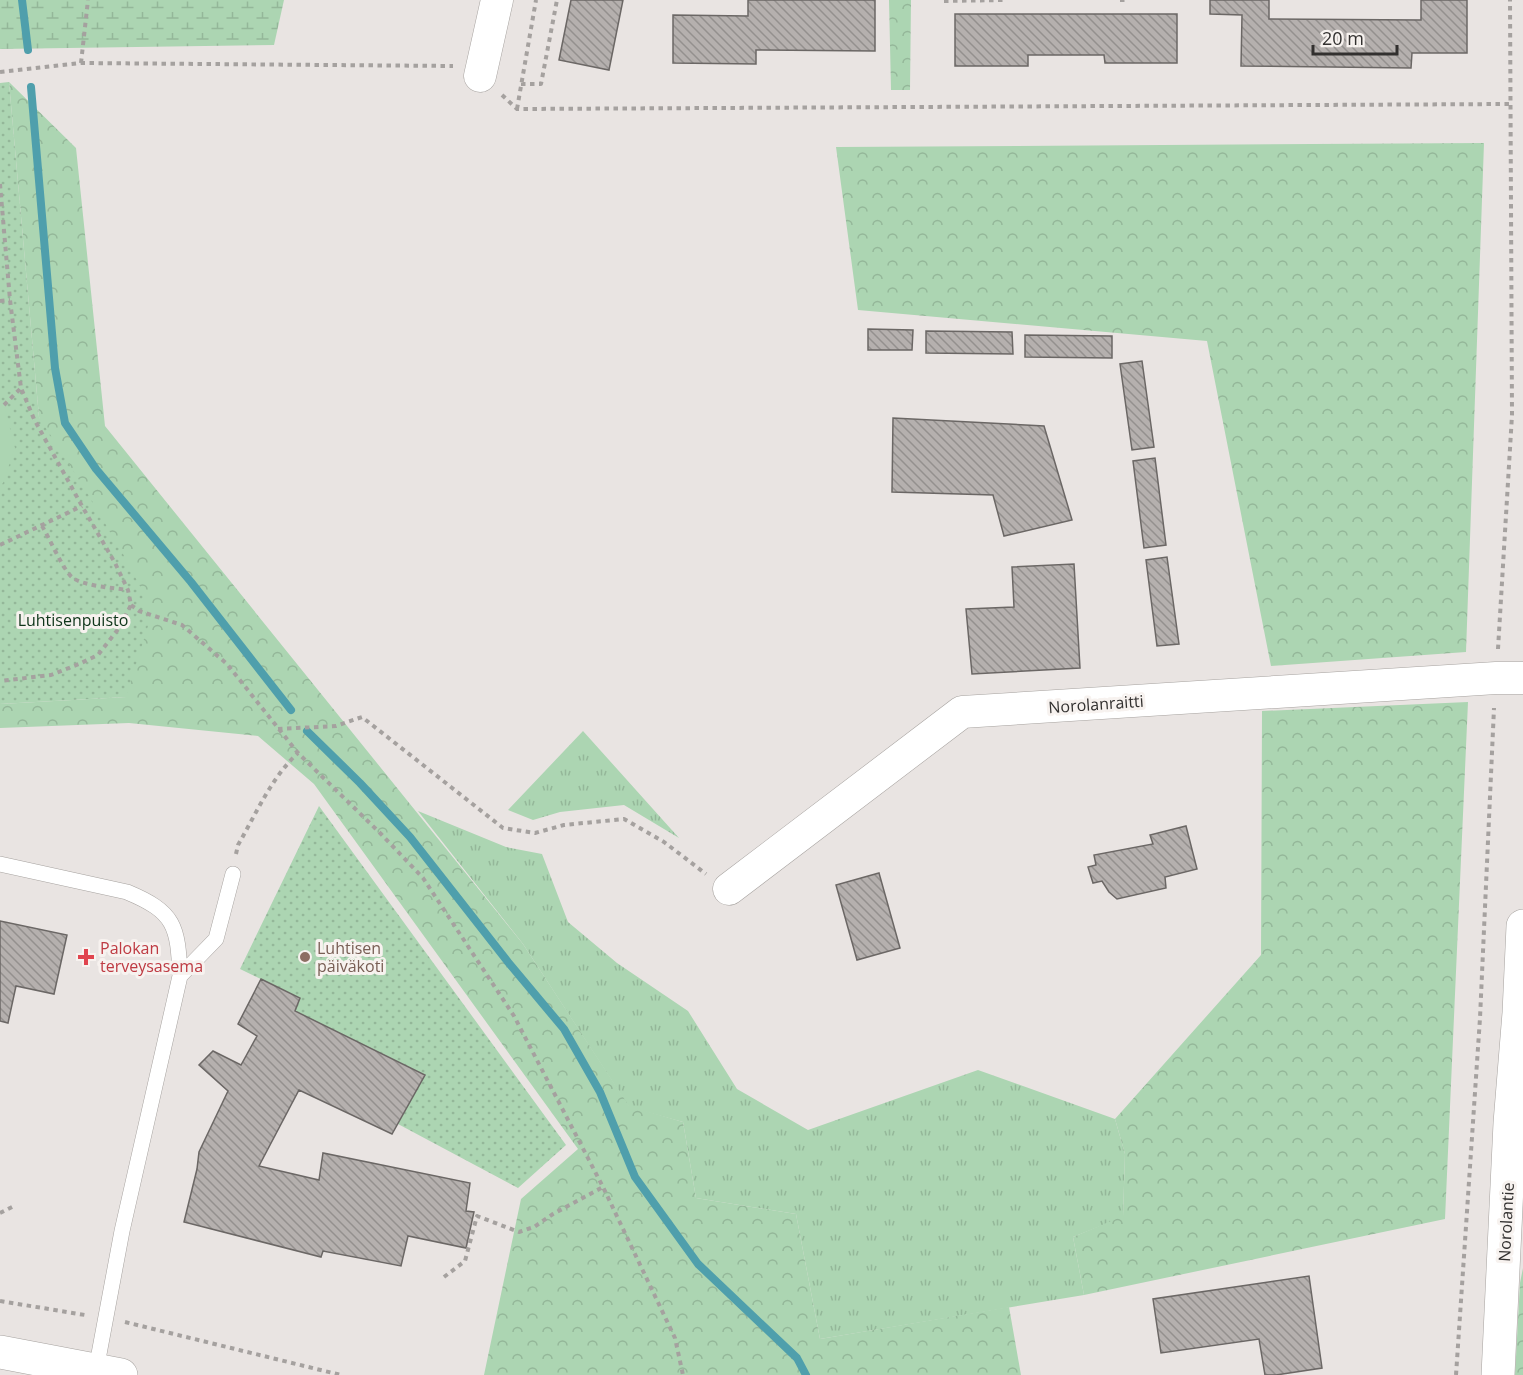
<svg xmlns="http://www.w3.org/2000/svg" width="1523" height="1375" viewBox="0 0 1523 1375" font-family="'Open Sans',sans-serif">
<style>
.grass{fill:url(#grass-tufts)}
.forest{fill:url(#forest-crowns)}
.wetland{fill:url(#wetland-marsh)}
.park{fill:url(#park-dots)}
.pitch{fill:#acd5b2}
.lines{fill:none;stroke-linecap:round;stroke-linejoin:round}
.stream{stroke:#4f9fac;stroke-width:8}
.building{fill:url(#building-back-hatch);stroke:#6b6765;stroke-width:1.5}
.lane-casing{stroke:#a6a29f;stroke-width:16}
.street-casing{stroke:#a6a29f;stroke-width:33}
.secondary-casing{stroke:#a6a29f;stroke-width:34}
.path{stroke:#a5a19f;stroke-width:4;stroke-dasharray:4.5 4.5;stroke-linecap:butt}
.lane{stroke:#fff;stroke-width:15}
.street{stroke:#fff;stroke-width:32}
.secondary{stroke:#fff;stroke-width:33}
.health-dot{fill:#e0444e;stroke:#f7f2ef;stroke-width:2}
.education-dot{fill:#8d6e63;stroke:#f7f2ef;stroke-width:2}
.labels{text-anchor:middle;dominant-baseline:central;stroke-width:6;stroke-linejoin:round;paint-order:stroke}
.park-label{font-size:16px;fill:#0e3519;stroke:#f7f2ef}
.street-label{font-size:16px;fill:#32302f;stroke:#f7f2ef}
.health-label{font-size:16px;fill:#be3a42;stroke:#f7f2ef;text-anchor:start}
.education-label{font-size:16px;fill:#785e54;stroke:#f7f2ef;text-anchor:start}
</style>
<defs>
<pattern id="grass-tufts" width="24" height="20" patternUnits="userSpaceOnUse" patternTransform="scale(1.5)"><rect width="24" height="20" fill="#acd5b2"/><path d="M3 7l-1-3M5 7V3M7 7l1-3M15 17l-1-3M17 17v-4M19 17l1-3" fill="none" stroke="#94b799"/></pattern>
<pattern id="forest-crowns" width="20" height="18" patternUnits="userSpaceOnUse" patternTransform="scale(1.5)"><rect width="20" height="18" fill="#acd5b2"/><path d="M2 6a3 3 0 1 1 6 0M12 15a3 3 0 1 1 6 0" fill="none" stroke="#94b799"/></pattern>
<pattern id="wetland-marsh" width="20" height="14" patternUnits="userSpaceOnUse" patternTransform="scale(1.5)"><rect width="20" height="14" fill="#acd5b2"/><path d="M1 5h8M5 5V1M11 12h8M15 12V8" fill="none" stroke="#94b799"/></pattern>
<pattern id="park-dots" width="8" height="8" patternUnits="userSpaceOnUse" patternTransform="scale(1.5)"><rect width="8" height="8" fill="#acd5b2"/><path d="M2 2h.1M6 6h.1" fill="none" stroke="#94b799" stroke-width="1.8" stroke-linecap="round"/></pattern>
<pattern id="building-back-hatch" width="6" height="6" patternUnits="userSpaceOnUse" patternTransform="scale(1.5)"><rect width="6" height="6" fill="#b5b0ae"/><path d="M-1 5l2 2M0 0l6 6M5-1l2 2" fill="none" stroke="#94908e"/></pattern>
</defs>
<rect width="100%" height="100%" fill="#e9e4e2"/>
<path class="grass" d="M583 731 679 838 624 805 560 812 533 820 508 810Z
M418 811 506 847 542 854 568 922 617 963 688 1011 737 1089 808 1130 978 1070 1115 1119 1125 1154 1123 1217 1073 1237 1084 1295 820 1339 796 1214 696 1198 683 1122 629 1107 523 944Z"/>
<path class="forest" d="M889 0H911L910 90H891Z
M9 82 76 148 105 426 523 944 629 1106 683 1122 696 1198 796 1214 820 1339 1009 1307 1021 1375H484L521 1199 578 1149 314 784 258 736 129 723 0 728V704L126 697 39 417Z
M1484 143 1466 652 1271 666 1207 341 858 310 836 147Z
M1468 702 1445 1219 1084 1295 1073 1237 1123 1216 1125 1154 1115 1119 1261 955 1262 711Z
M1523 1268V1375H1515L1520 1283Z"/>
<path class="wetland" d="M0 0H284L274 45 0 49Z"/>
<path class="park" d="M9 82 39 417 88 494 123 554 141 588 148 626 126 697 0 704V83Z
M319 806 566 1145 518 1188 398 1124 424 1075 295 1011 300 998 240 969Z"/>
<path class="pitch" d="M0 398 4 405 15 448 3 483 0 486Z"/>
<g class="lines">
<path class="stream" d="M22 0 28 50
M31 87 55 368 65 423 96 469 191 582 291 710
M307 731 360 783 410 837 508 962 564 1029 600 1092 635 1177 698 1264 797 1358 806 1375"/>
</g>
<path class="building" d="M571 0H623L609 70 559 60Z
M748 0H875V51L756 50V64L673 63V15L748 16Z
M1210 0H1269V19L1421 20V0H1467V53H1412L1411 68 1241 66 1242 15 1210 14Z
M955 14H1177V63H1105L1104 55H1028V66H955Z
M868 329 913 330 912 350H868Z
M926 331 1012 332 1013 354 926 353Z
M1025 335 1112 336V358L1025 357Z
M1142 361 1154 447 1132 450 1120 364Z
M893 418 1044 426 1072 520 1004 536 993 495 892 492Z
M1155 458 1166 545 1144 548 1133 461Z
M1167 557 1179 644 1157 646 1146 560Z
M1074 564 1080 668 972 674 966 609 1014 607 1012 567Z
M1186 826 1197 869 1165 877 1166 888 1117 899 1109 892 1102 881 1093 883 1088 867 1096 865 1094 855 1153 844 1150 835Z
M879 873 900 948 857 960 836 885Z
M0 921 67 935 54 994 16 986 8 1023 0 1021Z
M261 979 300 998 295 1011 425 1075 392 1134 299 1090 259 1166 319 1180 323 1153 470 1183 466 1211 474 1212 466 1248 408 1236 401 1266 323 1251 321 1257 184 1222 197 1169 199 1152 228 1091 199 1065 213 1051 241 1065 257 1036 238 1024Z
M1309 1276 1322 1368 1276 1375H1265L1259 1339 1161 1353 1153 1299Z"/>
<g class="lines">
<defs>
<path id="lane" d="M0 864 127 892C175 912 178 926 180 976
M96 1370 122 1231 180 976 216 939 233 874"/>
<path id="street" d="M480 76 497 0
M729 889 962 712 1496 678H1523"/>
<path id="secondary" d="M0 1352 121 1375
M1498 1375 1510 1123 1519 1013 1523 926"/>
</defs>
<use href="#lane" class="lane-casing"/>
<use href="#street" class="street-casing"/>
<use href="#secondary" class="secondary-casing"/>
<path class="path" d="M1120 0H1125
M944 1 1004 0
M81 63 88 0
M0 72 81 63 453 66
M521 84H541L557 0
M502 95 517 109 1510 104
M517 109 536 0
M0 184 10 300 21 388 34 419 82 506 115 563 128 590 131 605 119 628 98 655 79 664 51 675 0 681
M0 301 10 300
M4 405 21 388
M42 526C49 537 64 572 73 578 84 586 114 588 128 590
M0 545 82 506
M131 605 139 611 182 625 227 664 298 753 381 834 423 878 514 1016 603 1187 675 1338 683 1375
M1498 649 1512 415 1510 0
M278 729 336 726 362 717 503 828 535 833 564 825 624 819 664 842 706 874
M236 854 238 845C256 814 271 778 298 753
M0 1213 16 1205
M444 1277 465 1261 477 1216 519 1232 534 1227 553 1214 603 1187
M0 1301 85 1315
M125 1322 341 1375
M1456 1375 1480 1018 1494 708"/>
<use href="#lane" class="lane"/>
<use href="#street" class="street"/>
<use href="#secondary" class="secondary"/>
</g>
<path class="health-dot" d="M83 948h6v6h6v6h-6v6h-6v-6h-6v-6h6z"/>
<circle class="education-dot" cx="305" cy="957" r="6"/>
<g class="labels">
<g class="park-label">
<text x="73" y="620">Luhtisenpuisto</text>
</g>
<g class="street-label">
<text transform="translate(1096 704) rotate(-4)">Norolanraitti</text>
<text transform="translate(1506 1222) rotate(-87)">Norolantie</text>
</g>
<g class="health-label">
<text x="100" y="948">Palokan<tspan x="100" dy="18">terveysasema</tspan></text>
</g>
<g class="education-label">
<text x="317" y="948">Luhtisen<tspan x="317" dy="18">päiväkoti</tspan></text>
</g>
</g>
<path d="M1313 45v9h84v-9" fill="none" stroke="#32302f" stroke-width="3"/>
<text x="1322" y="45" font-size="18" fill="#32302f" stroke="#f7f2ef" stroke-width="4.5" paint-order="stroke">20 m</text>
</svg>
